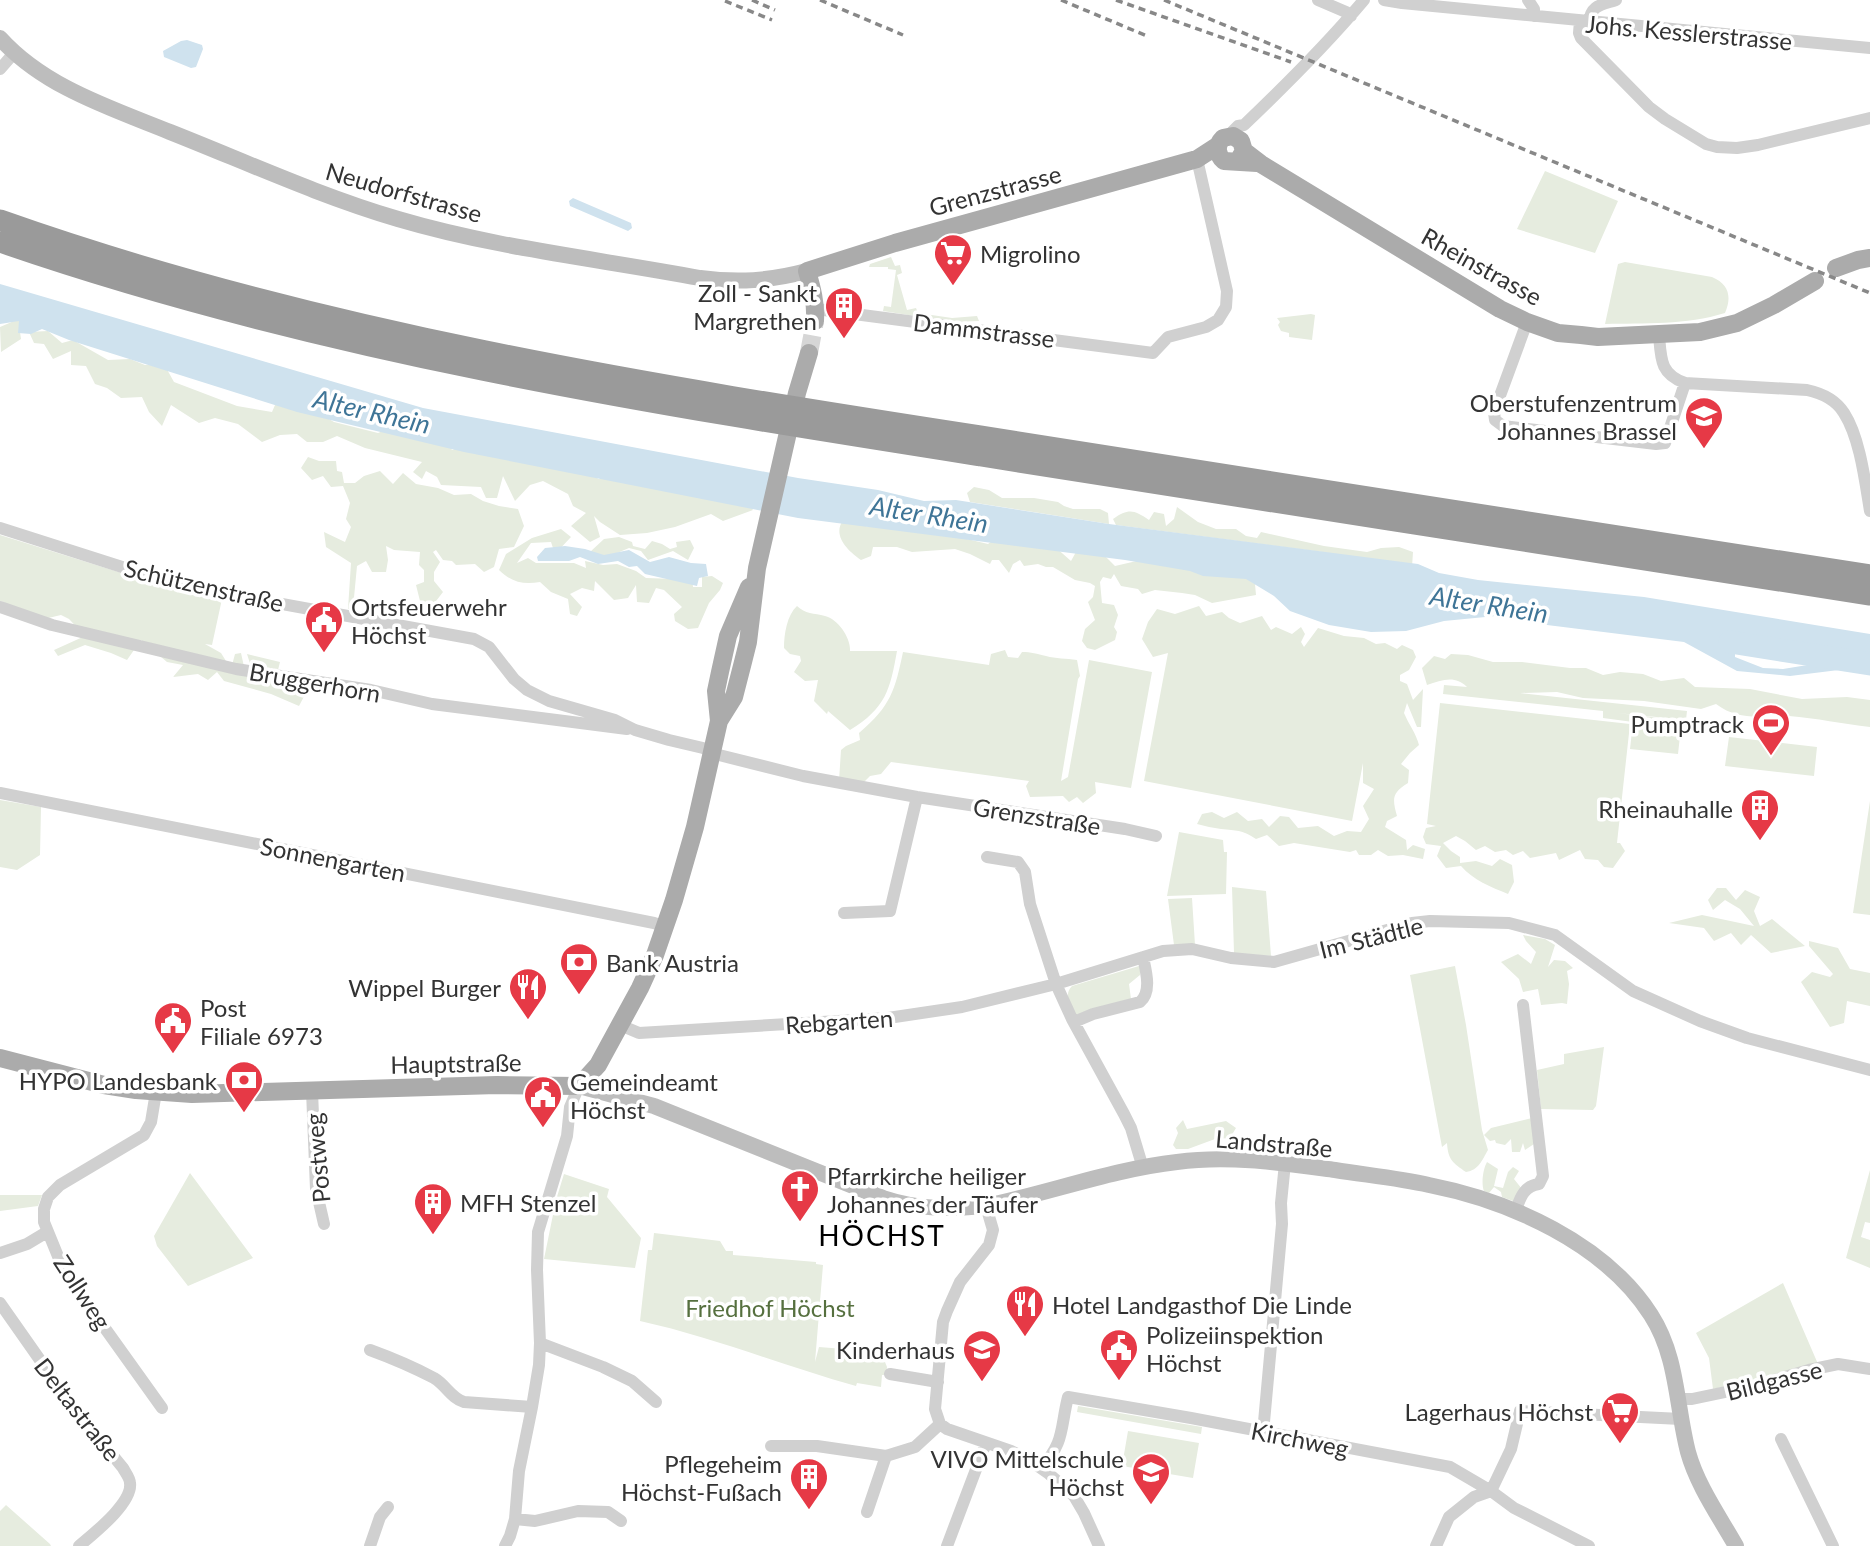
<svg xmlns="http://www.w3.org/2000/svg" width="1870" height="1546" viewBox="0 0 1870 1546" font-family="Lato,sans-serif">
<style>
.green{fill:#e6ecdf}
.water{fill:#cfe2ee;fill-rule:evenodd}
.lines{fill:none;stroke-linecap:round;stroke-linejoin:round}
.river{stroke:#cfe2ee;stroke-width:23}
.primary-tunnel{stroke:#d6d6d6;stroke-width:18;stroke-dasharray:18 9;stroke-linecap:butt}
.street{stroke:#d0d0d0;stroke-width:12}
.secondary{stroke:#bdbdbd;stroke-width:16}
.primary{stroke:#ababab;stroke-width:18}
.highway{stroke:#9a9a9a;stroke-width:21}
.rail{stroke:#888;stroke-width:3.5;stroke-dasharray:7 5;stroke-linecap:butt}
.labels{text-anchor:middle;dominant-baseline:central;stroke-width:7;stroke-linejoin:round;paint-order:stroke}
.street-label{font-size:24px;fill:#333;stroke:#fff}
.poi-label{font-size:24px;fill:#333;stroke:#fff;text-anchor:end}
.park-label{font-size:24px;fill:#56703f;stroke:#fff}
.water-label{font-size:26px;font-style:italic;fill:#3f7597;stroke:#fff}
.quarter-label{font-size:28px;letter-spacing:2px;fill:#000;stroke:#fff}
</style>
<rect width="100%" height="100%" fill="#fff"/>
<path class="green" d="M1545 171 1618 201 1595 253 1517 229Z
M891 257 895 266 900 265 902 273 897 275 907 310 916 308 918 313 952 318 977 316 979 321 953 322 883 311 884 306 891 307 896 270 888 269V267H869L870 264Z
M1625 262 1712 277C1729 284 1732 297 1725 313 1686 325 1645 323 1605 324L1618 264Z
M1311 314 1315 315 1312 340 1289 337V333L1281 331 1278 325 1280 322 1277 318Z
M21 318 20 332 21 339 1 352 0 327Z
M48 331 62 343 73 340 108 360 130 359 145 365 164 364 174 382 237 406 272 412 278 398 317 412 334 422 378 433 392 427 443 433 452 450 466 444 589 462 598 479 613 478 740 492 753 510 723 521 711 514 675 527 647 533 620 535 600 522 594 516 600 537 590 542 571 526 586 513 573 506 568 494 543 481 530 485 515 501 503 476 497 498H486L481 487 441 485 437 477 426 471 422 479 413 472 422 462 365 448 337 436 323 442H307L297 434 280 435 262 442 238 424 215 418 199 423 171 405 162 426 149 412 142 397 121 398 107 388 95 384 86 366 71 365V351L53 359 44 344 34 343 29 332Z
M308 457 319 461H336L337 471 342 472 344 483H355L364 476 380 471 393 484 403 473 416 484 438 488 454 495 471 494 483 501 499 506 518 509 524 526 514 547 499 549 494 567 484 572 475 564 456 565 452 561 443 560 436 550 433 552 440 562 434 572V581L443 592 433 605H421L416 585 424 582V570L419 565 420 552 394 550 386 546 388 560 386 572H372L366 561 357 566 353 608 348 609 351 563 326 547 324 532 345 542 351 527 346 519 350 503 343 486 331 487 323 476 312 480 301 468Z
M974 487 989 490 1002 498H1034L1058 502 1064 506 1073 509H1100L1108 513 1109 524 970 502 967 493Z
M1177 507 1198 522 1216 529H1236L1246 536 1257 538 1261 532 1324 546 1367 552 1381 548 1399 547 1413 552 1412 567 1322 552 1116 525 1113 519C1129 508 1134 510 1149 520L1154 512 1164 514 1166 526 1174 519Z
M844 519 858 523 868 527 891 521 988 544 996 538 1054 546 1071 561 1076 552 1104 555 1115 566 1141 560 1245 577 1255 584 1256 595 1212 603 1195 595 1182 593 1155 590 1142 594 1138 589 1121 586 1114 574 1111 579 1103 577 1100 582 1102 603 1114 605 1118 615 1114 627 1117 632 1115 640 1095 650 1087 648 1082 641 1085 629 1095 620 1088 602 1093 597 1095 586 1090 583 1075 580 1053 567H1046L1038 564 1024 566 1020 560 1013 564 1009 573 999 560H992L990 564 970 554 955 549 912 552 897 547H873L871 556 861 560C848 551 831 535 844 519Z
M561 529 571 537 555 554 551 542 531 543 517 563 528 558 536 563H574L586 568 585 561 603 565 617 564 636 571 646 578 676 579 692 575 693 587H702V577L712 576 723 583 720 590 709 603 698 628 688 629 675 621 674 614 682 607 664 590 656 588 649 603 637 602 636 585 628 598 614 600 595 581 594 591 582 588 570 594 582 607 577 616 570 614 568 599 551 592 540 582C523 585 511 582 499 570L506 554 532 538Z
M0 535 173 589 222 599 212 645 205 644 221 653 231 669 235 654 241 653 245 671 253 673 247 654 280 662 276 678 310 685 299 706 271 694 224 681 217 672 208 680 198 674 173 677 183 665 167 662 141 640 127 660 111 653 85 645 58 656 54 650 85 636 69 619 61 615 44 619 14 614 4 602 0 601Z
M619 537 632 542 633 546 645 549 652 541 662 544 670 549 677 547 676 542 690 540 694 548 688 560 673 551 648 560 641 551 629 548 617 553 595 558 590 552 604 539Z
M797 606C805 614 814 613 825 616 838 619 851 638 850 651H897C890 690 886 708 850 730L828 711 827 714 814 701 818 680 805 681 794 672 801 661 800 656 790 654 784 648C784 634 787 615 797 606Z
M1199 606 1206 616 1222 612 1229 618 1240 623 1262 616 1271 630 1276 627 1292 634 1301 627 1305 634 1301 642 1304 647 1318 628 1344 636 1364 638 1376 644 1385 643 1397 649 1402 645 1413 650 1416 657 1409 670 1400 675V681L1407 684 1413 700 1423 689 1421 727H1417L1407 703 1404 713C1409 725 1416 733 1419 745L1410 753 1401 764 1409 770 1408 783C1392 793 1392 798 1397 816L1387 821 1385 827 1406 840 1407 850 1413 845 1425 849 1423 859 1403 855 1388 856 1378 850 1371 855H1359L1356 850 1350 852 1294 843 1279 846 1267 835 1256 839C1241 829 1237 831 1221 829 1213 828 1205 826 1197 824L1202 814 1212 812 1224 818 1237 812 1248 821 1262 819 1269 827 1280 816 1289 817 1298 828 1318 826 1334 836 1347 831 1361 832 1369 819 1363 806 1374 789 1363 783V763L1352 821 1144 781 1168 653 1153 657 1142 639 1148 622 1157 609 1175 614Z
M1005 650 1008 657 1018 658 1022 652C1031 652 1037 654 1046 656 1056 659 1066 658 1077 660L1080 676 1078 679 1061 781 1068 777 1089 660 1152 672 1131 788 1095 782 1096 793 1083 803 1077 797 1069 802 1063 796 1030 797 1026 786 1029 781 891 762 881 774 870 776 863 783 839 781 841 750 846 746 860 740 859 733C891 706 895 690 903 652L989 665 991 654Z
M1451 654 1468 655 1493 662H1522L1570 668H1586L1603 675 1620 672 1643 674 1661 681 1684 678 1695 687 1750 689 1802 699 1847 697 1870 700V727C1843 724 1816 718 1789 716 1761 715 1740 722 1716 704L1701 709 1644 701 1583 698 1557 692 1520 693 1687 711 1686 720 1617 713 1686 721 1685 727H1681L1678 754 1630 749 1633 722 1603 718V711L1443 694 1444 685 1467 687C1455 675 1442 680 1427 685L1422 668 1434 656 1445 659Z
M1440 703 1630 724 1617 843H1620L1625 851 1613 868 1604 867 1598 860 1585 859 1580 850 1559 860 1556 853 1530 858 1523 851 1513 855 1506 850 1495 852 1485 846 1476 850 1465 841 1456 836 1443 843 1451 851 1460 857V863L1476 861 1492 866 1500 859 1512 865 1514 882 1508 894C1491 887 1473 880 1461 866L1446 868 1437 856 1441 846 1426 844 1423 837 1426 828 1436 826 1427 824Z
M1729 737 1817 747 1814 776 1725 766Z
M0 800 41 807 40 855 17 870 0 867Z
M1870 801V915L1853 913Z
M1179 832 1223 840 1224 852H1227L1226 894 1167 896Z
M1232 887 1266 891 1271 956 1234 953Z
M1717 888H1726L1736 900 1745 890 1760 897 1754 911 1760 926 1772 919 1805 946 1771 953 1751 935 1741 945 1731 933 1714 941 1704 928 1669 923 1702 915 1754 926 1740 909 1725 900 1713 910 1708 900Z
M1192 898 1195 945H1174L1168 899Z
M1523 935 1545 939 1555 945 1548 967 1554 960 1565 961 1573 968 1567 971 1569 984 1567 1004 1562 1003 1541 1005 1538 989 1523 992 1519 979 1501 962 1518 954 1531 964 1536 952 1526 941Z
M1809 941 1838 948 1850 969 1870 973V1006L1847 1001 1844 1023 1830 1027 1801 982 1812 972 1830 977 1833 974 1809 946Z
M1139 966 1141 970 1140 975 1129 984 1131 999 1076 1015C1071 1005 1063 995 1072 986Z
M1455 966 1466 1025 1482 1130 1488 1150C1482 1160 1479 1170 1466 1172 1453 1163 1448 1160 1447 1143L1442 1147 1410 975Z
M1604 1047 1596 1106 1593 1110 1541 1109 1537 1070 1564 1064V1054Z
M1532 1118 1537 1142 1525 1150 1523 1143 1520 1152H1512L1511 1139 1505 1145 1496 1143 1495 1140 1490 1141 1484 1135 1491 1128Z
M1183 1120 1187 1129 1226 1121 1236 1128 1230 1138 1215 1139 1188 1149H1176L1173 1145 1178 1133 1176 1128Z
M1487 1162 1498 1169 1494 1186 1503 1188 1508 1172 1513 1167 1519 1171 1514 1179 1522 1189 1513 1201 1502 1197 1501 1192 1494 1187 1489 1193 1484 1191C1481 1184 1483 1169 1487 1162Z
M1870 1170V1223L1865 1222 1861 1237 1870 1240V1268L1846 1258Z
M190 1173 253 1258 188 1286 157 1246 154 1236Z
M564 1174 609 1189 607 1197 641 1238 635 1268 544 1259 556 1200Z
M0 1195H42L38 1206 0 1211Z
M654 1233 720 1241 726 1251H733V1255L816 1262V1264L823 1265 815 1362 819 1347 844 1349 851 1355 880 1359 885 1362 887 1367 886 1375H882L881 1387 857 1383 856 1386C784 1366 713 1337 640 1321L648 1250H652Z
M1783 1283 1818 1364 1768 1377 1713 1389 1709 1358 1696 1333Z
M1078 1406 1202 1427 1201 1434 1077 1412Z
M1128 1431 1199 1443 1193 1478 1122 1466Z
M6 1505 50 1544 51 1546H0V1511Z"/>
<path class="water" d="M187 40 202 45 203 49 196 67 191 68 164 57 163 51 181 41Z
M573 198 631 223 632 228 628 231 570 206 569 201Z
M0 284 423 408 798 478 878 490 924 501 956 500 1109 524 1418 564 1439 573 1478 580 1644 597 1870 634V669L1855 668 1790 676 1737 671 1684 642 1539 624 1520 617 1506 615 1444 621 1406 631 1371 632 1329 625 1290 611 1274 596 1246 579 1203 576 1190 571 1125 560 798 518 464 452 297 412 69 340 42 329 31 334 18 333 19 321 0 324ZM1775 646 1781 647 1788 653 1827 657 1826 662 1783 669 1763 668 1735 657V650Z
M565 546 585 549 604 555 629 550 650 562 669 557 691 563 706 564 708 576 699 578 697 586 645 574 637 566 629 567 618 561 598 564 580 557 569 561H538L537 557 545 548Z"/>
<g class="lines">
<path class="river" d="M1730 642 1870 664"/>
<path class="primary-tunnel" d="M809 353 815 321"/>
<path class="street" d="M1318 0 1346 12 1351 16
M1384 0 1402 3 1870 48
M1528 0 1534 9V16
M1580 21 1579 33 1581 38 1649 107 1665 119 1706 144 1717 147 1737 148 1758 145 1870 118
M1589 22C1591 5 1601 5 1616 0
M0 69 14 53
M1228 136 1238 126 1244 125C1286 85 1327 44 1364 0
M816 309 1153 353 1168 337 1206 327 1218 320 1226 307 1227 291 1197 159
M1527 322 1494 412 1495 420 1503 426 1656 444 1665 443 1685 383
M1659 335C1661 359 1660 374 1685 383L1807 390C1821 393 1836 400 1844 413 1860 438 1865 481 1870 511
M0 528 144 574 205 590 474 639 489 647 514 679 527 690 549 701 615 720 635 730 669 740 703 748 719 755 803 776 917 797 1125 829 1156 836
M0 607 52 625 236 669 371 690 432 704 627 729
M0 793 654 923 666 927
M987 857 1018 862 1025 872 1030 904 1056 984 1072 1019 1124 1114 1131 1128 1143 1168
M844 913 890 911 917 797
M1074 1022 1093 1014 1140 1002C1152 992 1146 971 1143 957
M620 1025 639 1033 888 1018 962 1007 1056 984 1163 951 1192 949 1231 958 1274 962 1412 923 1430 921 1509 923 1555 935 1633 991 1700 1021 1747 1038 1870 1070
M312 1091 316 1189 324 1224
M156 1092 151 1122 144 1135 60 1185 48 1197 44 1209V1222L64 1271 162 1408
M986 1206 993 1230 989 1245 960 1282 947 1311 943 1322 935 1409 940 1424 947 1429 1011 1451 1028 1459 1048 1473 1074 1496 1084 1513 1099 1546
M1515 1212C1520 1199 1523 1186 1539 1184L1543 1176 1523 1005
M0 1253 27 1244 47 1232
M0 1303 73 1407 123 1468C125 1472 130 1478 130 1483 133 1503 93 1534 79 1546
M540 1343 603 1367 632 1381 656 1402
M370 1350C392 1358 413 1367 434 1378 446 1385 451 1398 464 1402L532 1407
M890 1374 938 1382
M1679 1399H1692L1754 1386 1809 1370 1838 1364 1870 1369
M1263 1433 1282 1224 1281 1203 1285 1163
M1781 1439 1833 1546
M771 1446H817L886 1456 915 1447 940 1424
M1041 1468C1065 1442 1060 1429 1068 1397L1191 1418 1450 1467 1491 1491 1514 1508 1589 1546
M1491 1491 1511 1449 1520 1411 1681 1419
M867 1512 886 1456
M515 1519 535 1521 578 1511 608 1512 621 1521
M370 1546 380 1517 388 1507
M505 1546 510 1536 515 1519 519 1471 532 1407 539 1365 540 1343 537 1270 538 1232 567 1136 570 1107 579 1086
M947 1546 986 1443
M1436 1546 1449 1517 1474 1497 1491 1491"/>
<path class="secondary" d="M0 38C44 87 111 108 170 132 246 162 320 196 398 219 496 248 599 259 700 278 738 283 769 281 807 271
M579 1086 654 1106 883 1198C919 1210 949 1209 986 1206 1049 1193 1114 1169 1177 1162 1230 1155 1282 1163 1335 1170 1366 1175 1398 1178 1429 1185 1510 1201 1605 1243 1651 1315 1678 1357 1676 1406 1688 1452 1697 1485 1719 1516 1736 1546"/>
<path class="primary" d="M1244 151 1261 164 1500 309 1527 322 1558 333 1581 335 1598 337 1700 332 1737 323 1774 305 1815 281
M1239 159 1244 151 1241 141 1233 136 1223 138C1216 145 1216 154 1224 161L1257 163
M1836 268 1858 260 1870 258
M815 321C816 303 812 288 807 271L895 243 1197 159 1217 146
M719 721 716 691 720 672 728 636 749 587
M0 1058 104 1085 136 1090 192 1094 497 1085 579 1086 598 1065 640 988 655 955 674 900 695 827 719 721 734 697 743 662 748 642 757 568 797 393 809 353"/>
<path class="highway" d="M0 220C316 332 650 385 980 436 1277 483 1573 529 1870 575
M0 242C318 352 650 404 981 456 1277 503 1574 549 1870 595"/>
<path class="rail" d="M752 0 775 10
M820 0 903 35
M1061 0 1147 36
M1116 0 1291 62
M1164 0 1870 293
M725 1 772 20"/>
</g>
<defs>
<symbol id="supermarket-pin" viewBox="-11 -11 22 30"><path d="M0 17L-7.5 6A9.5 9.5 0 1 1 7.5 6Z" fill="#e63946" stroke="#fff"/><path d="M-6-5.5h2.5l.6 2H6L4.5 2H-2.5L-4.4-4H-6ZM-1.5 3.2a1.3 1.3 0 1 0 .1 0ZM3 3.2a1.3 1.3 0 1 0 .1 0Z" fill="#fff"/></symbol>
<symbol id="building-pin" viewBox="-11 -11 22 30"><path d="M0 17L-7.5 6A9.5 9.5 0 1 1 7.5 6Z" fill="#e63946" stroke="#fff"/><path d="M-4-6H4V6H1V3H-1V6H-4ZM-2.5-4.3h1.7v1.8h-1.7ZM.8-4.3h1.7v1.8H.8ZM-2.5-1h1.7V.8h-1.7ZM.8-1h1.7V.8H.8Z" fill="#fff"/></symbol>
<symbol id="school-pin" viewBox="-11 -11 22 30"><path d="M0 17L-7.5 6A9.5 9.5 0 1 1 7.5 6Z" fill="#e63946" stroke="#fff"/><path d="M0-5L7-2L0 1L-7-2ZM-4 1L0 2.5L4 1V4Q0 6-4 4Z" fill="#fff"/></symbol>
<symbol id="civic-pin" viewBox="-11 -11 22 30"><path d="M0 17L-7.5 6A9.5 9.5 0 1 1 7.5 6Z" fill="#e63946" stroke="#fff"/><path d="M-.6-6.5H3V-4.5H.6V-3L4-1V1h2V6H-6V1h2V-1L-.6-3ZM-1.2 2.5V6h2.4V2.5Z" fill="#fff"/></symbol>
<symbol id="stadium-pin" viewBox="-11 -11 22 30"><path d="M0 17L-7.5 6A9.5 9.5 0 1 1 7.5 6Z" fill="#e63946" stroke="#fff"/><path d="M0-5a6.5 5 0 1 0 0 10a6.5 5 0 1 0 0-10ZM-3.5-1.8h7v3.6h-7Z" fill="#fff"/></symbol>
<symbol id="bank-pin" viewBox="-11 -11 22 30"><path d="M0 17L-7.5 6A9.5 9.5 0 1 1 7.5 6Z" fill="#e63946" stroke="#fff"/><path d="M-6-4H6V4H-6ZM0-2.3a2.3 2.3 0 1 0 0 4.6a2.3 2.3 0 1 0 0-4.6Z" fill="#fff"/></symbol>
<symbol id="restaurant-pin" viewBox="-11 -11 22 30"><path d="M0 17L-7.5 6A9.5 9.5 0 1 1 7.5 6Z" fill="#e63946" stroke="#fff"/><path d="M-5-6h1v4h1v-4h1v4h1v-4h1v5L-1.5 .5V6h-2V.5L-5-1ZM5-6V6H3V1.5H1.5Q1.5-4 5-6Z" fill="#fff"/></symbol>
<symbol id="church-pin" viewBox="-11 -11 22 30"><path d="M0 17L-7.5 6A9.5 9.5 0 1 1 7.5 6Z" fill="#e63946" stroke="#fff"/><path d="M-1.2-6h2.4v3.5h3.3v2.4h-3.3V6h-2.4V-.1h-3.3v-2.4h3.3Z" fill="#fff"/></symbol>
</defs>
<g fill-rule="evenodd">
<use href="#supermarket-pin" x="931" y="231" width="44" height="60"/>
<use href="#building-pin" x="822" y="284" width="44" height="60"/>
<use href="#school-pin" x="1682" y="394" width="44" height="60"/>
<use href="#civic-pin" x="302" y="598" width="44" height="60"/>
<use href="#stadium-pin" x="1749" y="701" width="44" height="60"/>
<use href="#building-pin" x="1738" y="786" width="44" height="60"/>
<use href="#bank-pin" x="557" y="940" width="44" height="60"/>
<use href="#restaurant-pin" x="506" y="965" width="44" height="60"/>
<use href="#civic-pin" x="151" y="999" width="44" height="60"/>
<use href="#bank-pin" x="222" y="1058" width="44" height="60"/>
<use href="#civic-pin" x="521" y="1073" width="44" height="60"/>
<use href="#church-pin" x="778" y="1167" width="44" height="60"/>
<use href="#building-pin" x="411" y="1180" width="44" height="60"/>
<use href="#restaurant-pin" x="1003" y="1282" width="44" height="60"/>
<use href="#civic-pin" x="1097" y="1326" width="44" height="60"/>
<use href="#school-pin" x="960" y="1327" width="44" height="60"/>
<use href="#supermarket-pin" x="1598" y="1389" width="44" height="60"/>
<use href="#school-pin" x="1129" y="1450" width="44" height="60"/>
<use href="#building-pin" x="787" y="1455" width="44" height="60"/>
</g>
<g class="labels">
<g class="street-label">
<text transform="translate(1689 32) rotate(5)">Johs. Kesslerstrasse</text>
<text transform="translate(995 190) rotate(-15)">Grenzstrasse</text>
<text transform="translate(404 192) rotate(16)">Neudorfstrasse</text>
<text transform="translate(1482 266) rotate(29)">Rheinstrasse</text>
<text transform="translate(984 330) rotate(7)">Dammstrasse</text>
<text transform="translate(204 585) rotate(13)">Schützenstraße</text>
<text transform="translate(315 682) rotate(10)">Bruggerhorn</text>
<text transform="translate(1037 816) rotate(9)">Grenzstraße</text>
<text transform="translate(333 859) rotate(11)">Sonnengarten</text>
<text transform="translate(1371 937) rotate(-14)">Im Städtle</text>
<text transform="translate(839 1021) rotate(-4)">Rebgarten</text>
<text transform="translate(456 1063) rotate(-1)">Hauptstraße</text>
<text transform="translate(1274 1143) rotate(5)">Landstraße</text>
<text transform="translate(317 1158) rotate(-95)">Postweg</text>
<text transform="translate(83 1292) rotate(57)">Zollweg</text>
<text transform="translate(1774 1380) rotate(-14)">Bildgasse</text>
<text transform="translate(78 1409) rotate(52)">Deltastraße</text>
<text transform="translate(1300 1439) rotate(11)">Kirchweg</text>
</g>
<g class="poi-label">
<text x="980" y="253" text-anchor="start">Migrolino</text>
<text x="817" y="292">Zoll - Sankt<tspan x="817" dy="28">Margrethen</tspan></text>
<text x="1677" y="402">Oberstufenzentrum<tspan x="1677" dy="28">Johannes Brassel</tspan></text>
<text x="351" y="606" text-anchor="start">Ortsfeuerwehr<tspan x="351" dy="28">Höchst</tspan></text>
<text x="1744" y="723">Pumptrack</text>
<text x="1733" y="808">Rheinauhalle</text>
<text x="606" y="962" text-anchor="start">Bank Austria</text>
<text x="501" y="987">Wippel Burger</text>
<text x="200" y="1007" text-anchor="start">Post<tspan x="200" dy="28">Filiale 6973</tspan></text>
<text x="217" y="1080">HYPO Landesbank</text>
<text x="570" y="1081" text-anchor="start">Gemeindeamt<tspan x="570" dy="28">Höchst</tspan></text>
<text x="827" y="1175" text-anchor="start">Pfarrkirche heiliger<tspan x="827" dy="28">Johannes der Täufer</tspan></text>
<text x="460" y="1202" text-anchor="start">MFH Stenzel</text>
<text x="1052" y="1304" text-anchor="start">Hotel Landgasthof Die Linde</text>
<text x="1146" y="1334" text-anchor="start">Polizeiinspektion<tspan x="1146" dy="28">Höchst</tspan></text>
<text x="955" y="1349">Kinderhaus</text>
<text x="1593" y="1411">Lagerhaus Höchst</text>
<text x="1124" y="1458">VIVO Mittelschule<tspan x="1124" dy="28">Höchst</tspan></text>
<text x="782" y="1463">Pflegeheim<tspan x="782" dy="28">Höchst-Fußach</tspan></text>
</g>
<g class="park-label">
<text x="770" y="1307">Friedhof Höchst</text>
</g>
<g class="water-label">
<text transform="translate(372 411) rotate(13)">Alter Rhein</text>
<text transform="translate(929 514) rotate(9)">Alter Rhein</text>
<text transform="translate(1489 604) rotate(9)">Alter Rhein</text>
</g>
<g class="quarter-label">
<text x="882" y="1235">HÖCHST</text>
</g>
</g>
</svg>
